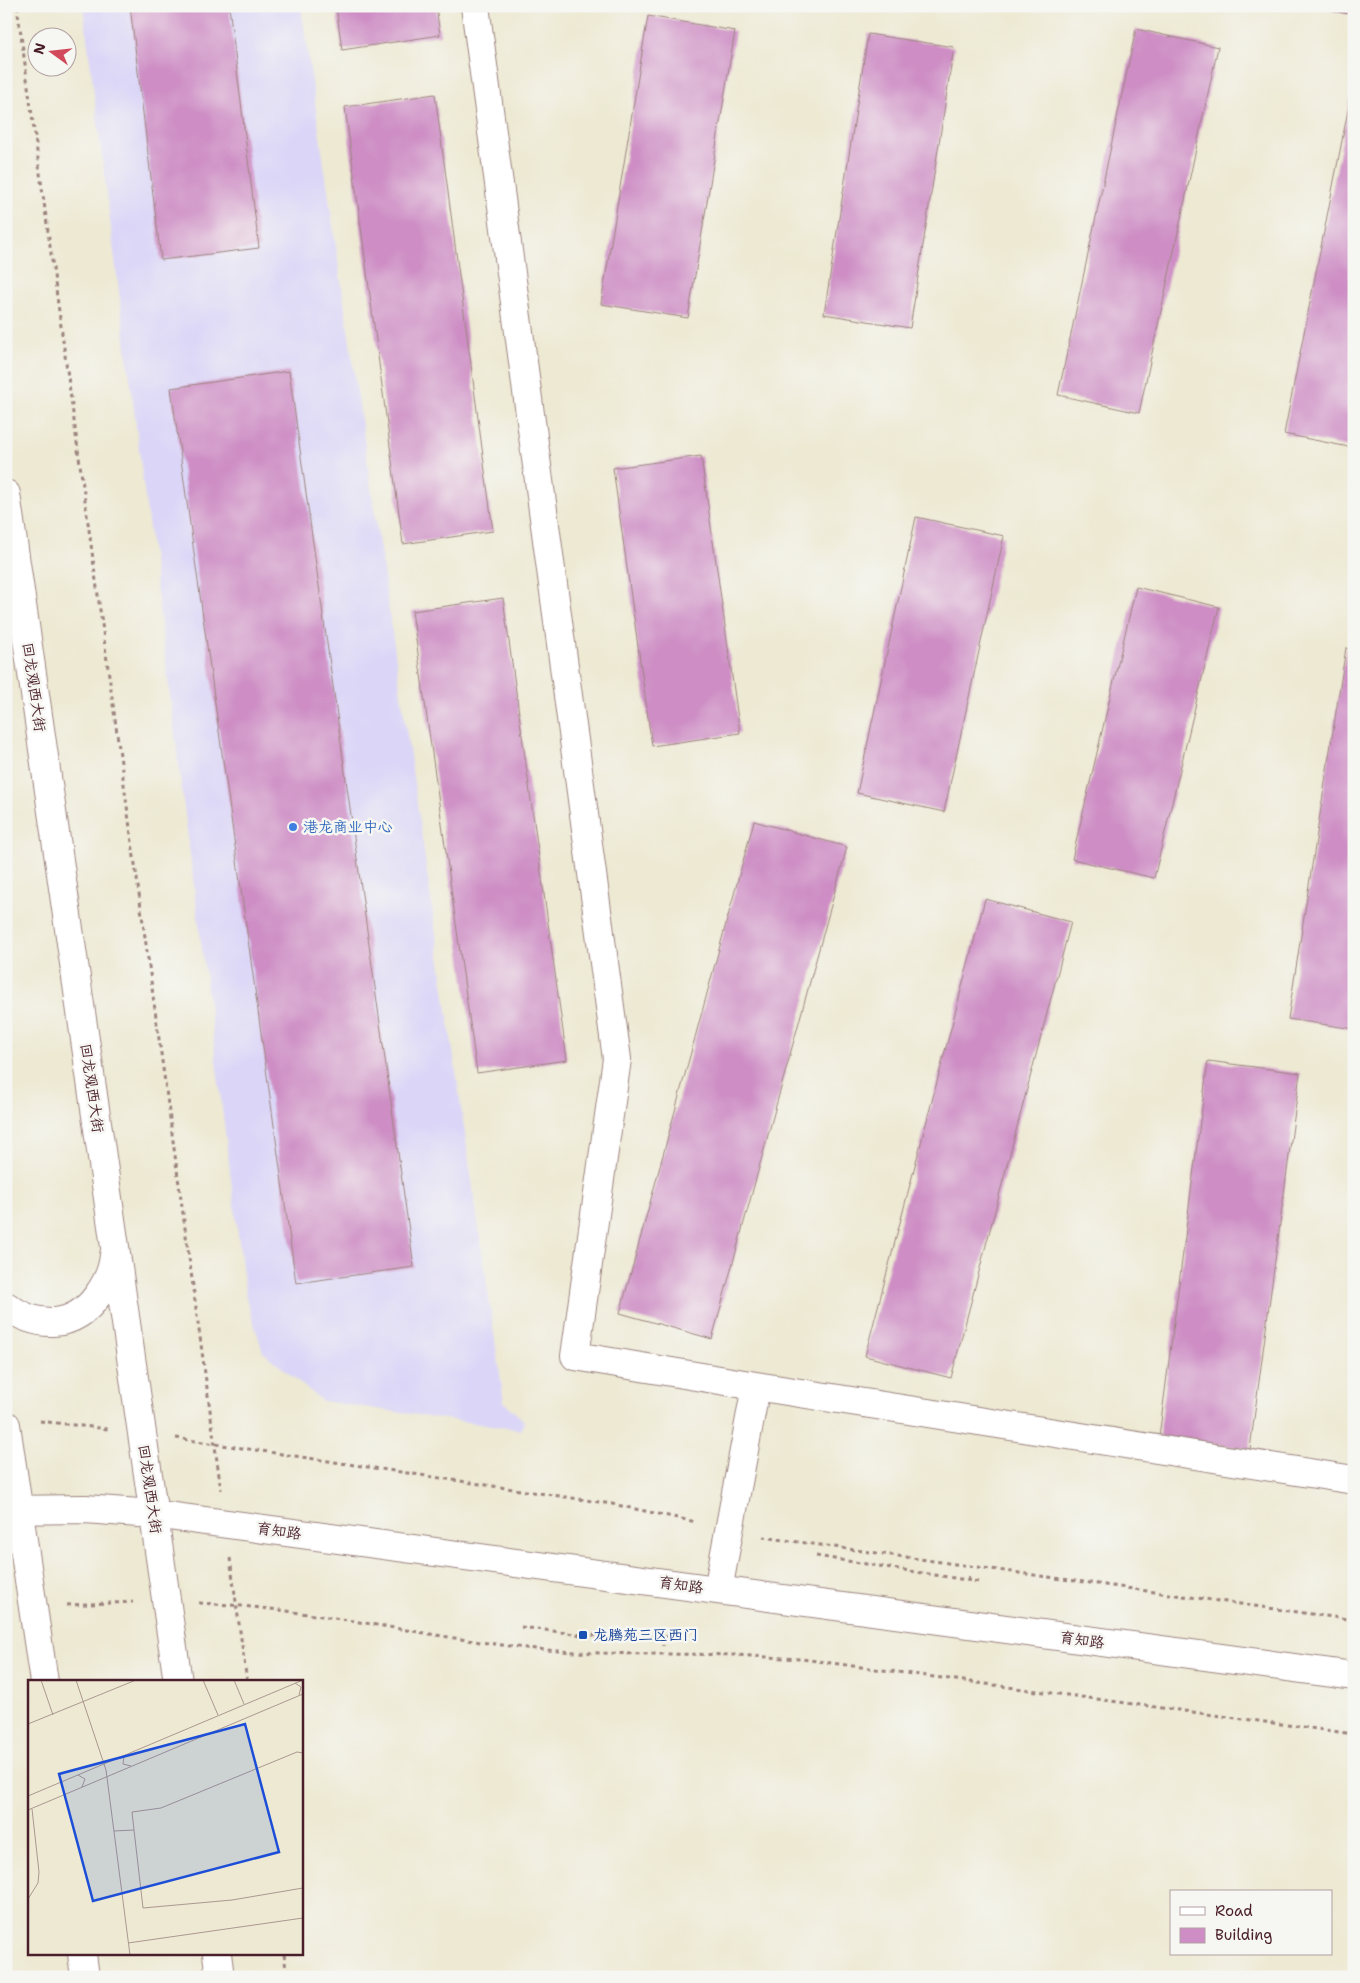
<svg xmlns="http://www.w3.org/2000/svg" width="1360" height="1983" viewBox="0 0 1360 1983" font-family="'Shantell Sans','LXGW WenKai TC',sans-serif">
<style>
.built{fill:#dbd6f7}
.building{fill:#ce8ec5}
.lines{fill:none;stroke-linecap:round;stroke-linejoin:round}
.minor-casing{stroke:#9c847f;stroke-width:30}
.major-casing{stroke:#9c847f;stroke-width:30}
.path{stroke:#9c847f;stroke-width:3;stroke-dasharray:4 4;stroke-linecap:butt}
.minor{stroke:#fff;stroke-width:28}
.major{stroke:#fff;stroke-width:28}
.shop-dot{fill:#3f7fe0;stroke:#f6f6f2;stroke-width:2}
.transit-dot{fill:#1a4fb4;stroke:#f6f6f2;stroke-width:2}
.labels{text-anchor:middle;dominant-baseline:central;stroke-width:5;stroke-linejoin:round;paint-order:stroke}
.street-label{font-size:15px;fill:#4a1f2b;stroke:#f6f6f2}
.shop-label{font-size:15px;fill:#366cbe;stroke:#f6f6f2;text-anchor:start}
.transit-label{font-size:15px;fill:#164399;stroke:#f6f6f2;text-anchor:start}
.inset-road{fill:none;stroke:#ac9890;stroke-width:1}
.view{fill:#1d4ed8;fill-opacity:0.15;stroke:#1d4ed8;stroke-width:2.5}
.inset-edge{fill:none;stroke:#4a1f2b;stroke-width:2.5}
</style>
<rect width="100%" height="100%" fill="#f6f6f2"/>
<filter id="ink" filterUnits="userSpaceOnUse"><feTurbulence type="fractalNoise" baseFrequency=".02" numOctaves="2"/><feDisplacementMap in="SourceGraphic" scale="10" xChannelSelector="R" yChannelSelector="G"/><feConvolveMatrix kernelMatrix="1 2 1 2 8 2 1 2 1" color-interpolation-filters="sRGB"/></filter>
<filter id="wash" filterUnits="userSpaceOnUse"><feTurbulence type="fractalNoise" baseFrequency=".0096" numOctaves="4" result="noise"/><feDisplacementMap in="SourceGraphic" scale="20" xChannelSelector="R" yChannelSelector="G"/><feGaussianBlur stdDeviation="1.12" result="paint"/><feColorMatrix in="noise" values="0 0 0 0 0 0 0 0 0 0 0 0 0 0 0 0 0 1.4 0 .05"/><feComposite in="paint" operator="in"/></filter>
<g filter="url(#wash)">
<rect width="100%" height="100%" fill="#ede9d3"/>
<path class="built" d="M83 6H301L504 1402 524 1421 521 1430 322 1401 263 1352 246 1298Z"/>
<g id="blocks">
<path class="building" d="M130 6H229L259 248 161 260Z
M336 6H436L440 35 342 50Z
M1333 6H1354V15L1333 11Z
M648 16 735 31 688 318 601 304Z
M1136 29 1218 47 1139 413 1058 395Z
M868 34 954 47 910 328 824 314Z
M1353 85H1354V448L1284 434Z
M435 94 493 531 403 544 345 107Z
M289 371 414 1267 296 1283 171 388Z
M701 456 740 733 652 746 613 468Z
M916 517 1004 536 944 812 857 793Z
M1136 587 1219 607 1154 878 1072 859Z
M503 598 567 1060 477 1073 412 611Z
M1346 648 1354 650V1029L1288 1019Z
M754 821 847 847 712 1339 620 1313Z
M985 899 1071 922 951 1378 865 1356Z
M1208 1061 1300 1073 1250 1449 1159 1437Z"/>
</g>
</g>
<g filter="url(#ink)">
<use href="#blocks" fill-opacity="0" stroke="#9c847f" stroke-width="1"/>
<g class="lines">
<defs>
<path id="minor" d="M475 6 617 1059 575 1356 756 1386
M6 1510 85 1509 153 1514 1354 1676
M718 1590 756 1386 1354 1480"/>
<path id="major" d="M6 494 178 1682
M6 1306C39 1329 74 1329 98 1295 106 1284 113 1269 114 1255
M6 1425 44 1682
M82 1954 85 1977
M217 1954 220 1977"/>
</defs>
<use href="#minor" class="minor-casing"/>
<use href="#major" class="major-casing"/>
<path class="path" d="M17 6 221 1490
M40 1421 108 1429
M176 1438 612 1504 696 1522
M763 1537 1354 1620
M816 1556 979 1582
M230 1558 247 1682
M968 1580 969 1575
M199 1603C307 1608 411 1634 518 1647 590 1656 662 1653 734 1655 757 1656 780 1658 802 1659L1354 1734
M67 1605 133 1602
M521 1627 583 1635 683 1637
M663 1637V1646
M284 1954 287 1977"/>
<use href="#minor" class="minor"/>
<use href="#major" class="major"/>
</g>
</g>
<circle class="shop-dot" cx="293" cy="827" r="5"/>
<rect class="transit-dot" x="578" y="1630" width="10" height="10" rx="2.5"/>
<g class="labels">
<g class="street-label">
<text transform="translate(34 687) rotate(82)">回龙观西大街</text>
<text transform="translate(92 1088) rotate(82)">回龙观西大街</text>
<text transform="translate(150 1489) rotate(82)">回龙观西大街</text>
<text transform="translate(279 1531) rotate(8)">育知路</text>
<text transform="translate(681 1585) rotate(8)">育知路</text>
<text transform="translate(1082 1640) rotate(8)">育知路</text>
</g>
<g class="shop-label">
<text x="303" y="827">港龙商业中心</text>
</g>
<g class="transit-label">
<text x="593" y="1635">龙腾苑三区西门</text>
</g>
</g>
<g transform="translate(28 1680)">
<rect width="275" height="275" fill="#ede9d3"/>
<path class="inset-road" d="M13 0 25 35M48 0 78 90 102 275M175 0 190 35M206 0 216 24M267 3 273 7 271 15M0 44 108 0M96 76 95 84 103 86M50 95 57 99 54 107M0 116 275 0M0 130 275 14M106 150 104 132 133 128 269 72 275 73M86 151 106 150 115 228 204 220 275 208M0 219 10 203 11 192 4 129M100 263 275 238"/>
<path class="view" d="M217 44 251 172 65 221 31 94Z"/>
<rect width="275" height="275" class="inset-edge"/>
</g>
<rect width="1360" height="1983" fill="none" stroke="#f6f6f2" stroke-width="25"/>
<rect x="1170" y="1890" width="162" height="65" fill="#f6f6f2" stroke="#b1a0a2"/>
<rect x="1180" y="1907" width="25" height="8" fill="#ffffff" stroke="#b1a0a2"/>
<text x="1215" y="1916" font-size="15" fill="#4a1f2b">Road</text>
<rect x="1180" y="1928" width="25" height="15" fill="#ce8ec5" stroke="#b1a0a2"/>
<text x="1215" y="1940" font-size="15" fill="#4a1f2b">Building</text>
<g transform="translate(52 52) rotate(285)"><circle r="24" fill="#f6f6f2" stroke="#b1a0a2"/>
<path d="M0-4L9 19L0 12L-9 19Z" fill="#d1495b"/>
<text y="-8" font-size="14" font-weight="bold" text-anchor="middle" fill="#4a1f2b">N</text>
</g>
</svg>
